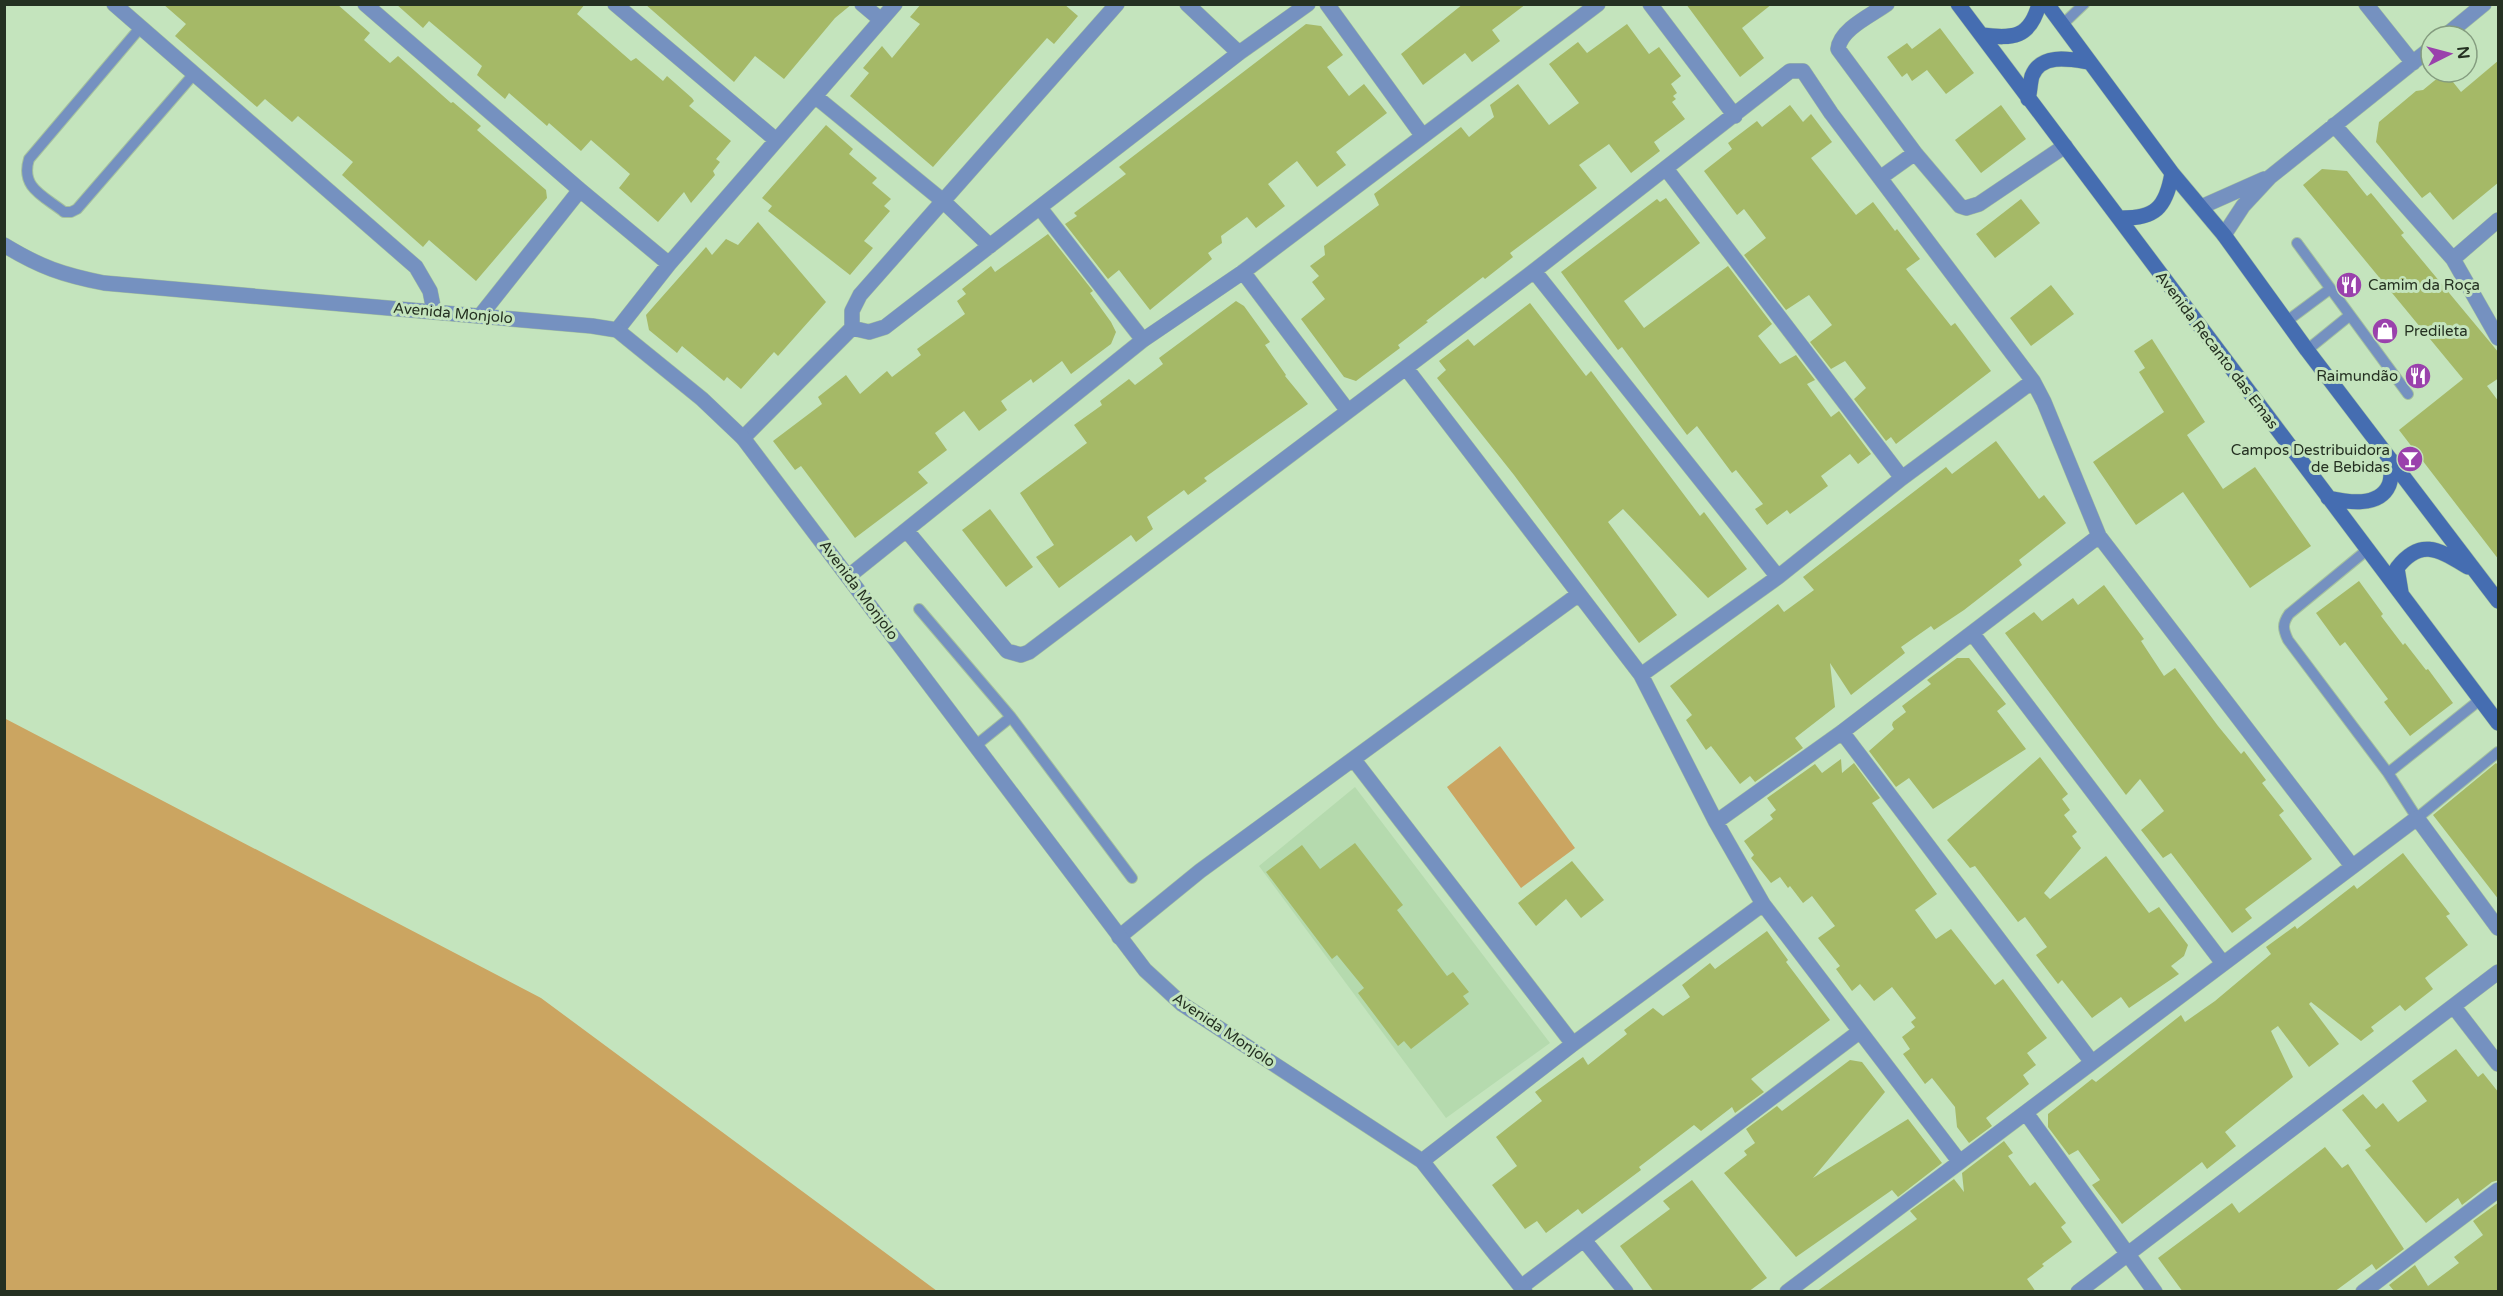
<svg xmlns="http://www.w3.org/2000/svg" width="2503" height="1296" viewBox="0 0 2503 1296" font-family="'Varela Round',sans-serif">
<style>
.built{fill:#b5daae}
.green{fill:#cba561}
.building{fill:#a5b967}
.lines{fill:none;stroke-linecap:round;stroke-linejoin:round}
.service-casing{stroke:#a4c09e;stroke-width:12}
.minor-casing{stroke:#a4c09e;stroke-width:16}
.tertiary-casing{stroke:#a4c09e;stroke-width:16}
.secondary-casing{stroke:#a4c09e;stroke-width:16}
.service{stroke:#7591c0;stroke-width:10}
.minor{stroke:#7591c0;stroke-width:15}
.tertiary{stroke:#7591c0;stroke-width:15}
.secondary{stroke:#456db1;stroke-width:15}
.labels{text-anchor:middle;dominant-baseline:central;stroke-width:6;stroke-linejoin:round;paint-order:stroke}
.poi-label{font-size:15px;fill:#253122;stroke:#c4e4bd;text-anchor:start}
.street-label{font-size:15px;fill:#253122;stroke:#c4e4bd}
</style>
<rect width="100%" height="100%" fill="#c4e4bd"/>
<path class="built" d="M1355 787 1550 1043 1446 1118 1259 866Z"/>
<path class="green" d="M4 718 541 998 937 1291H5Z
M1500 746 1575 848 1521 888 1447 787Z"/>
<path class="building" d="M163 4H337L370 33 364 40 390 63 398 56 451 103 453 102 481 126 477 130 546 190 547 198 476 281 429 240 423 247 342 175 353 162 298 116 292 122 265 99 257 107 175 36 186 24Z
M396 4H585L577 14 631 61 636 58 663 81 667 76 692 98 694 101 689 106 731 141 716 159 720 162 713 171 715 175 691 203 684 192 658 222 619 188 630 174 591 140 581 151 549 123 547 126 509 93 505 99 477 75 482 66 429 21 423 28Z
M645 4H852L835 18 784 79 755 56 734 82Z
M921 4H1064L1078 16 1054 44 1047 38 933 167 850 96 869 73 863 68 882 46 892 58 920 24 910 17Z
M1463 4H1526L1492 30 1500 41 1472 62 1465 53 1423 85 1401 54Z
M1686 4H1772L1742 28 1764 58 1740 77Z
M1306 24 1321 26 1343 55 1327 67 1349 96 1364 84 1387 113 1336 152 1346 165 1317 187 1297 161 1268 184 1285 206 1256 228 1247 217 1221 236 1222 243 1208 253 1212 259 1150 310 1119 270 1108 279 1065 224 1077 216 1074 213 1126 174 1119 167Z
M1627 24 1649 54 1659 47 1681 76 1671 84 1677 93 1673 96 1676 99 1672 102 1685 119 1654 142 1660 151 1631 173 1609 144 1579 165 1597 188 1510 253 1513 257 1485 279 1483 277 1426 321 1428 322 1398 345 1400 348 1356 381 1344 377 1301 319 1325 299 1312 282 1319 276 1310 266 1325 255 1324 246 1379 205 1374 194 1461 127 1469 137 1494 117 1490 105 1518 84 1549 125 1579 103 1549 64 1578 42 1587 53Z
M1940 28 1974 73 1946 94 1927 70 1912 81 1907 73 1902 77 1887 57 1907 43 1912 49Z
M2499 60V182L2453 220 2430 192 2422 198 2376 142 2379 122 2416 91 2423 90 2445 72 2461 92Z
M1790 105 1803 122 1811 114 1832 142 1811 158 1856 215 1873 202 1895 231 1897 229 1920 259 1906 269 1951 326 1955 323 1991 371 1896 444 1891 437 1886 441 1854 399 1866 388 1845 361 1831 369 1810 342 1832 325 1809 295 1786 310 1744 255 1766 238 1744 209 1737 215 1704 171 1732 149 1728 143 1757 121 1762 127Z
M2001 105 2026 139 1981 173 1955 140Z
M826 125 853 149 849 154 877 178 872 183 891 199 884 206 890 211 864 241 873 248 850 275 768 211 772 206 762 198Z
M2322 169 2347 171 2367 196 2371 193 2404 233 2401 235 2499 353V378L2487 386 2499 402V560L2399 430 2463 379 2303 185Z
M1666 198 1700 243 1624 301 1644 328 1728 266 1772 324 1758 336 1780 364 1796 355 1815 380 1807 384 1831 417 1839 411 1871 454 1858 464 1850 454 1821 476 1828 486 1790 514 1787 510 1767 525 1755 509 1763 504 1736 470 1732 473 1697 426 1687 435 1622 347 1618 350 1561 272 1657 199 1660 202Z
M2021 199 2040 223 1995 258 1976 234Z
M758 222 826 302 778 356 774 352 741 389 727 377 724 381 682 346 677 353 649 330 646 315 706 247 712 255 726 239 738 245Z
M1048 234 1093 291 1090 293 1111 322 1116 332 1111 344 1071 374 1062 361 1033 383 1031 379 1001 401 1007 410 979 431 964 411 935 433 947 450 918 472 928 483 855 538 801 466 795 470 773 441 822 404 818 397 846 375 860 394 887 371 892 377 921 355 917 349 965 314 957 301 966 294 962 289 991 266 995 272Z
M2051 285 2074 314 2031 346 2010 318Z
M1236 301 1244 306 1270 342 1265 345 1286 375 1285 376 1308 404 1204 478 1207 481 1188 495 1184 490 1147 517 1153 529 1136 542 1131 535 1059 588 1036 557 1054 545 1020 493 1087 443 1074 425 1102 405 1100 401 1129 379 1135 385 1163 364 1159 358Z
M1530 303 1586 376 1591 371 1700 516 1704 512 1747 569 1708 598 1623 509 1608 522 1677 615 1639 643 1514 475 1437 378 1446 370 1439 361 1468 339 1474 346Z
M2152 339 2205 422 2187 435 2223 489 2255 467 2311 546 2250 588 2183 492 2136 525 2093 462 2164 412 2139 372 2145 368 2134 351Z
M1996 441 2039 499 2044 495 2066 523 2019 560 2022 565 1964 610 1934 630 1931 626 1901 647 1905 653 1851 695 1830 663 1835 707 1795 738 1803 748 1755 782 1750 776 1740 784 1711 746 1706 750 1686 720 1692 715 1670 686 1778 604 1784 612 1814 590 1803 577 1946 467 1952 474Z
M990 509 1033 567 1006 587 962 530Z
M2359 581 2383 614 2381 616 2403 645 2405 643 2426 670 2428 669 2453 703 2410 736 2384 702 2388 699 2345 642 2340 646 2316 613Z
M2104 585 2144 639 2141 641 2164 676 2175 668 2218 726 2241 754 2244 751 2266 780 2262 783 2284 811 2279 815 2312 859 2245 909 2252 918 2232 933 2171 853 2163 858 2141 830 2164 811 2140 779 2126 795 2005 633 2034 612 2042 621 2073 598 2078 605Z
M1957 658H1969L2006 704 1997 711 2026 749 1933 809 1909 778 1896 787 1869 751 1894 729 1892 725 1893 722 1906 712 1902 706 1931 684 1927 680Z
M2040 757 2068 794 2062 799 2070 810 2064 815 2077 832 2072 836 2081 848 2044 893 2050 899 2106 856 2149 913 2159 907 2188 945 2184 956 2171 966 2179 974 2129 1008 2121 997 2092 1018 2062 980 2058 984 2036 955 2047 947 2025 917 2018 922 1975 866 1970 868 1947 840Z
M1841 759 1842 773 1854 763 1880 798 1872 803 1937 894 1915 910 1936 939 1951 929 1995 985 2003 979 2047 1038 2027 1053 2036 1065 2023 1075 2029 1084 1986 1118 1992 1126 1969 1143 1957 1127 1955 1107 1932 1078 1925 1084 1903 1054 1910 1049 1902 1037 1915 1027 1911 1022 1916 1018 1892 987 1874 1001 1860 984 1852 991 1836 969 1840 966 1818 938 1835 926 1812 896 1803 903 1790 886 1788 888 1780 877 1771 883 1751 858 1754 855 1744 841 1773 819 1770 815 1776 810 1767 798 1815 764 1822 773Z
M2496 763 2499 766V900L2433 815Z
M1355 843 1403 905 1397 910 1447 976 1453 972 1469 992 1463 996 1469 1004 1411 1049 1404 1041 1398 1046 1358 993 1364 988 1337 955 1332 959 1266 872 1302 845 1320 869Z
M2403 853 2450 914 2446 916 2468 945 2425 978 2433 989 2405 1011 2400 1005 2371 1027 2374 1031 2361 1041 2311 1002 2309 1004 2339 1044 2309 1067 2278 1026 2271 1031 2293 1077 2225 1132 2236 1146 2207 1169 2202 1162 2122 1224 2092 1185 2100 1180 2078 1150 2069 1155 2048 1127V1114L2092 1079 2096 1082 2181 1015 2185 1022 2215 1001 2271 954 2266 947 2295 926 2297 929 2354 885 2357 889Z
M1572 861 1604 900 1581 918 1566 899 1536 926 1518 903Z
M1767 931 1788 960 1786 962 1830 1020 1751 1079 1764 1092 1735 1113 1732 1107 1701 1131 1694 1125 1639 1167 1641 1170 1582 1214 1578 1209 1546 1233 1537 1221 1525 1229 1492 1185 1517 1166 1496 1137 1542 1101 1535 1092 1583 1057 1588 1065 1627 1034 1624 1030 1653 1008 1663 1016 1690 997 1682 985 1710 963 1715 969Z
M2456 1049 2478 1077 2483 1073 2499 1093V1180L2492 1182 2462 1205 2458 1198 2426 1223 2365 1150 2371 1146 2342 1110 2363 1094 2376 1109 2383 1103 2398 1122 2427 1101 2412 1081Z
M1850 1060 1862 1062 1885 1092 1813 1178 1908 1119 1942 1163 1898 1197 1892 1190 1796 1257 1724 1173 1747 1155 1744 1151 1755 1143 1746 1129 1777 1106 1782 1111Z
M2004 1141 2013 1153 2008 1156 2030 1186 2035 1182 2066 1223 2061 1227 2072 1242 2042 1264 2044 1266 2027 1279 2036 1292H1816L1917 1219 1910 1211 1954 1179 1964 1192 1962 1173Z
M2325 1147 2342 1168 2348 1164 2404 1249 2376 1270 2372 1264 2334 1292H2183L2158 1258 2232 1203 2239 1213Z
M1692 1180 1767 1278 1748 1292H1654L1620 1246 1670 1209 1663 1201Z
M2499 1202V1292H2395L2389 1285 2415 1265 2428 1286 2459 1263 2454 1257 2483 1235 2473 1221Z"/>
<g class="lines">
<defs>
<path id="service" d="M2063 24 2084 4
M140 28 29 159C20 188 44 196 64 212H71L77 209 193 75
M2297 243 2408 394
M2287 321 2330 289
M2307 350 2349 316
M2367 550 2289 614C2282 624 2283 629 2288 640L2388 773 2481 699
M919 609 1011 717 1132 878
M975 746 1011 717
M2388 773 2417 818 2498 752"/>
<path id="minor" d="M114 4 416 267 430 291 434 311
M365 4 580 190 669 264
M615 4 776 140
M862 4 881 20
M1187 4 1239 53
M1327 4 1422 135
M1650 4 1735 116
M1887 4C1872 15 1840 29 1838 49L1915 153 1960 206 1966 208 1979 204 2065 146
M2366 4 2413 63
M2445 36 2484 4
M816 97 943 201 990 246
M2334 125 2453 259 2498 338
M1667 170 1902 478
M1880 178 1915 153
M2201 207 2264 179
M1040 208 1143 340
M2224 235 2243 206 2270 177 2431 48
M2453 259 2498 220
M1534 271 1778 577
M1243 272 1348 411
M480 316 580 190
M852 328V311L860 295 1117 4
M617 330 669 264 895 4
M1406 368 1641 675 1716 822 1763 904 1959 1161
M743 438 852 328 869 332 885 327 1239 53 1308 4
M907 531 1007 651 1021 655 1029 652 1534 271 1790 71H1803L1831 113 2033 381 2044 402 2099 536 2352 866
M849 576 1143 340 1243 272 1598 4
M1972 633 2222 962
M1641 675 1778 577 1902 478 2033 381
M1842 732 2091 1061
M1354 760 1573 1044
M1716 822 1842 732 2099 536
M1119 937 1200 871 1579 594
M2454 1007 2498 1064
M2026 1113 2155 1292
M1422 1161 1573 1044 1763 904
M1584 1240 1626 1292
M1521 1287 1859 1032
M1787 1292 2417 818 2498 928
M2078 1292 2498 972
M2363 1292 2498 1190"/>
<path id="tertiary" d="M4 245C40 267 63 275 104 283L592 326 617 330 702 399 743 438 1145 970 1182 1004 1422 1161 1525 1292"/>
<path id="secondary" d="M1958 4 2498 723
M2047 4 2172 173 2224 235 2307 350 2498 601
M1982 35C2013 39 2030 38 2039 4
M2028 99C2030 92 2030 83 2032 76 2041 53 2070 59 2088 62
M2119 218C2155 219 2166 208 2172 173
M2328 498C2347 502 2379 508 2389 485 2392 478 2391 467 2391 460
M2401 592 2397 568C2421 537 2439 550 2468 567"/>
</defs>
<use href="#service" class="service-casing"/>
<use href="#minor" class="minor-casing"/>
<use href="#tertiary" class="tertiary-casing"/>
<use href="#secondary" class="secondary-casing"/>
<use href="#service" class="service"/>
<use href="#minor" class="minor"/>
<use href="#tertiary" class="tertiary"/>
<use href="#secondary" class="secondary"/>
</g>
<defs>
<symbol id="restaurant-disc" viewBox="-11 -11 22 22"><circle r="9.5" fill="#9a41ac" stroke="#c4e4bd"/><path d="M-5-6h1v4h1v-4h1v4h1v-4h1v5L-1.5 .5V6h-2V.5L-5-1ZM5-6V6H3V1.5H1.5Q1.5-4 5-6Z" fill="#fff"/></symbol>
<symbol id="shop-disc" viewBox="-11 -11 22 22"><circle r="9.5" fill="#9a41ac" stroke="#c4e4bd"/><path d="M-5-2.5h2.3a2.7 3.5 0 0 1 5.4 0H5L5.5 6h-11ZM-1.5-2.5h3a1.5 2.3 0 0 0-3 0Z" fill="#fff"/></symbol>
<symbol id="bar-disc" viewBox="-11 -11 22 22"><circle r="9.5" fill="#9a41ac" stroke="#c4e4bd"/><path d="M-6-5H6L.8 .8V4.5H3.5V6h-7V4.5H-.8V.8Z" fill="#fff"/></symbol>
</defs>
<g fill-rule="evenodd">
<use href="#restaurant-disc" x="2334" y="270" width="30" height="30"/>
<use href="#shop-disc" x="2370" y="316" width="30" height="30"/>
<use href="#restaurant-disc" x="2403" y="361" width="30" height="30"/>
<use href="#bar-disc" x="2395" y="444" width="30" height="30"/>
</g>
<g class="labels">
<g class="poi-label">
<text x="2368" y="285">Camim da Roça</text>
<text x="2404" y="331">Predileta</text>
<text x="2398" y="376" text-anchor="end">Raimundão</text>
<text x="2390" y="450" text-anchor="end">Campos Destribuidora<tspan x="2390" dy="17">de Bebidas</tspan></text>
</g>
<g class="street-label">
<text transform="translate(453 313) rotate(5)">Avenida Monjolo</text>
<text transform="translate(2217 350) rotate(53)">Avenida Recanto das Emas</text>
<text transform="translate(859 590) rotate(53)">Avenida Monjolo</text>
<text transform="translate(1224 1030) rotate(34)">Avenida Monjolo</text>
</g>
</g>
<rect width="2503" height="1296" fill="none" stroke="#253122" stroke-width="12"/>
<g transform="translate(2449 54) rotate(84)"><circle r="28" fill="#c4e4bd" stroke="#849c7f" stroke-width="1.5"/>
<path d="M0-4.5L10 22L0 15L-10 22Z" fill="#9a41ac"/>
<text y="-9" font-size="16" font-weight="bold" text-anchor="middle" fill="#253122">N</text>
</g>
</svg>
